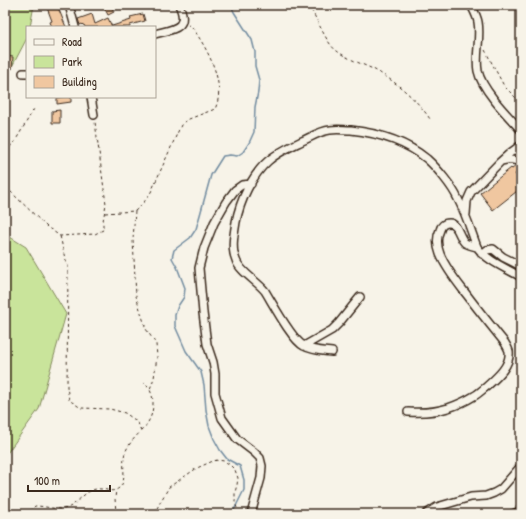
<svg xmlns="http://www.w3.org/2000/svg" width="526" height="519" viewBox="0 0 526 519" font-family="'Patrick Hand',sans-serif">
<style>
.green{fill:#c9e49b;stroke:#82875c}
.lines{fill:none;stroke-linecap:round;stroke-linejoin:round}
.stream{stroke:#728ca0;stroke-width:1.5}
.building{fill:#f0c7a0;stroke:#3b2a1e}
.minor-casing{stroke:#3b2a1e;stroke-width:10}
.path{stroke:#3b2a1e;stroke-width:1;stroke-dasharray:3 3;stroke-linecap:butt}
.minor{stroke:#f7f3e8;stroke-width:7}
</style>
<rect width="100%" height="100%" fill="#f7f3e8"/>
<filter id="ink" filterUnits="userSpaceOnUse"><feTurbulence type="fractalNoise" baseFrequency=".025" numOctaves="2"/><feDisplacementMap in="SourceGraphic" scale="8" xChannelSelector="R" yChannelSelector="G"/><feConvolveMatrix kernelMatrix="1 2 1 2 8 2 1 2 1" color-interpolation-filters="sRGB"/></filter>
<g filter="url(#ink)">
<path class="green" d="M5 5H34L30 27H27V38L5 80Z
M5 234 26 247 66 314 39 409 5 456V280L7 274 5 273Z"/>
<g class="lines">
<path class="stream" d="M231 5 234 12 252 40 255 52V66L259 80 258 92 255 107 254 132 249 143 243 152 237 156 230 155 223 156 211 175 200 215 196 229 190 238 174 250 172 258 177 267 185 288 184 297 178 306 175 315V326L186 351 201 372 204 385 206 410 209 426 214 439 220 450 227 459 240 466 244 480V490L232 514"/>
</g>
<path class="building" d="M46 5H57L66 27H52L50 22 52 21Z
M103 5H111L114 12 108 15Z
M92 14 95 24 108 18 112 27H85L84 25H83L82 24 80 25 78 19Z
M143 14 145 21 130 25V27H112V26L131 20 130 17Z
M5 56 13 57 12 69 5 68Z
M65 97H71V102L57 104V98Z
M60 110V123H52V111Z
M516 166 519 171 515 174 521 181V188L493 210 480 193 511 168 512 169Z"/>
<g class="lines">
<defs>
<path id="minor" d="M69 5 75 27
M471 5C474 11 477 16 478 22 481 38 475 55 478 71 482 90 508 116 521 130
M155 34C173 29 190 29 179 5
M23 73H27
M91 97 94 115
M502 161C509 159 514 159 521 163
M251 184 242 185 235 190 226 202 214 223 204 248 199 268 203 313 207 344 213 362 215 374V393L222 418 237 439 254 452 260 458 262 466 261 478 251 514
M466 214 467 201 471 192 500 162 510 153 521 145
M482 254 487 250 493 249 503 257 521 266
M304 346 332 330 339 323 360 297
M332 352C323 351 313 351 304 346 292 340 273 304 265 291 257 281 239 271 236 260 231 249 234 234 236 222 240 201 252 175 268 161 278 152 290 147 302 141 311 137 320 131 330 130 337 129 344 130 351 130 378 133 405 141 427 159 437 168 452 186 458 199 466 214 471 231 477 247 487 261 506 268 521 277
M408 412C422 413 435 412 448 408 457 405 466 401 474 396 478 394 482 390 486 387 496 378 511 366 509 351 508 348 506 345 505 343 492 327 479 311 467 295 457 282 446 269 440 254 437 246 436 238 440 230 441 226 444 223 449 223 458 223 459 238 465 243 469 245 473 246 477 247
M426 514 437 507 471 497 486 496 494 493 501 489 521 466
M513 514 518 512 521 508"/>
</defs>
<use href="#minor" class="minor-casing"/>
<path class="path" d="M308 5C317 17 326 44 337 51 346 58 362 64 373 69 395 81 416 98 430 119
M485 50 504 86 521 103
M5 151 14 143 34 109
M5 189 10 191 47 227 60 236 95 234 103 230V221L106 204 95 122
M135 211 142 205 151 192 181 125 189 119 215 109C227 84 207 48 192 27L188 25
M105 213 135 211 133 240 136 296 146 329 156 344 157 357 154 378 150 389
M60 236C63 247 63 255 68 266L67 387 69 400 81 408 110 409 125 413 135 420 139 425 141 432
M24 514 31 510 35 506C44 506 53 509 62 509 76 509 83 489 98 489 105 488 112 494 119 488 128 481 121 464 125 453 133 432 154 429 153 401 152 393 150 388 144 383
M116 514 115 498 116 490
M154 514 162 499 169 487 197 468 213 461 218 460 224 461 229 464 235 470 238 478 237 485 235 492V502L237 508 234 514"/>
<use href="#minor" class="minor"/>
</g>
</g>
<rect width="526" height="519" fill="none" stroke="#f7f3e8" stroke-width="20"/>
<rect x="10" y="10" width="506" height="499" fill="none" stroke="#3b2a1e" stroke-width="1.5" filter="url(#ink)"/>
<rect x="26" y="26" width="130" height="72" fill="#f7f3e8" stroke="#aca397"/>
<rect x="34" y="39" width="20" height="6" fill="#f7f3e8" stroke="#aca397"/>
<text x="62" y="46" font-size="12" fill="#3b2a1e">Road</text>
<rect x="34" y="56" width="20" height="12" fill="#c9e49b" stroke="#aca397"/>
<text x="62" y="66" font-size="12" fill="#3b2a1e">Park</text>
<rect x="34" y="76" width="20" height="12" fill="#f0c7a0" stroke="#aca397"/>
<text x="62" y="86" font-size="12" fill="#3b2a1e">Building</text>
<path d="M28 485v6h82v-6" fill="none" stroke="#3b2a1e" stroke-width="2"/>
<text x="34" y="485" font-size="12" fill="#3b2a1e" stroke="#f7f3e8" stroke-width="3" paint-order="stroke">100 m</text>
</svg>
